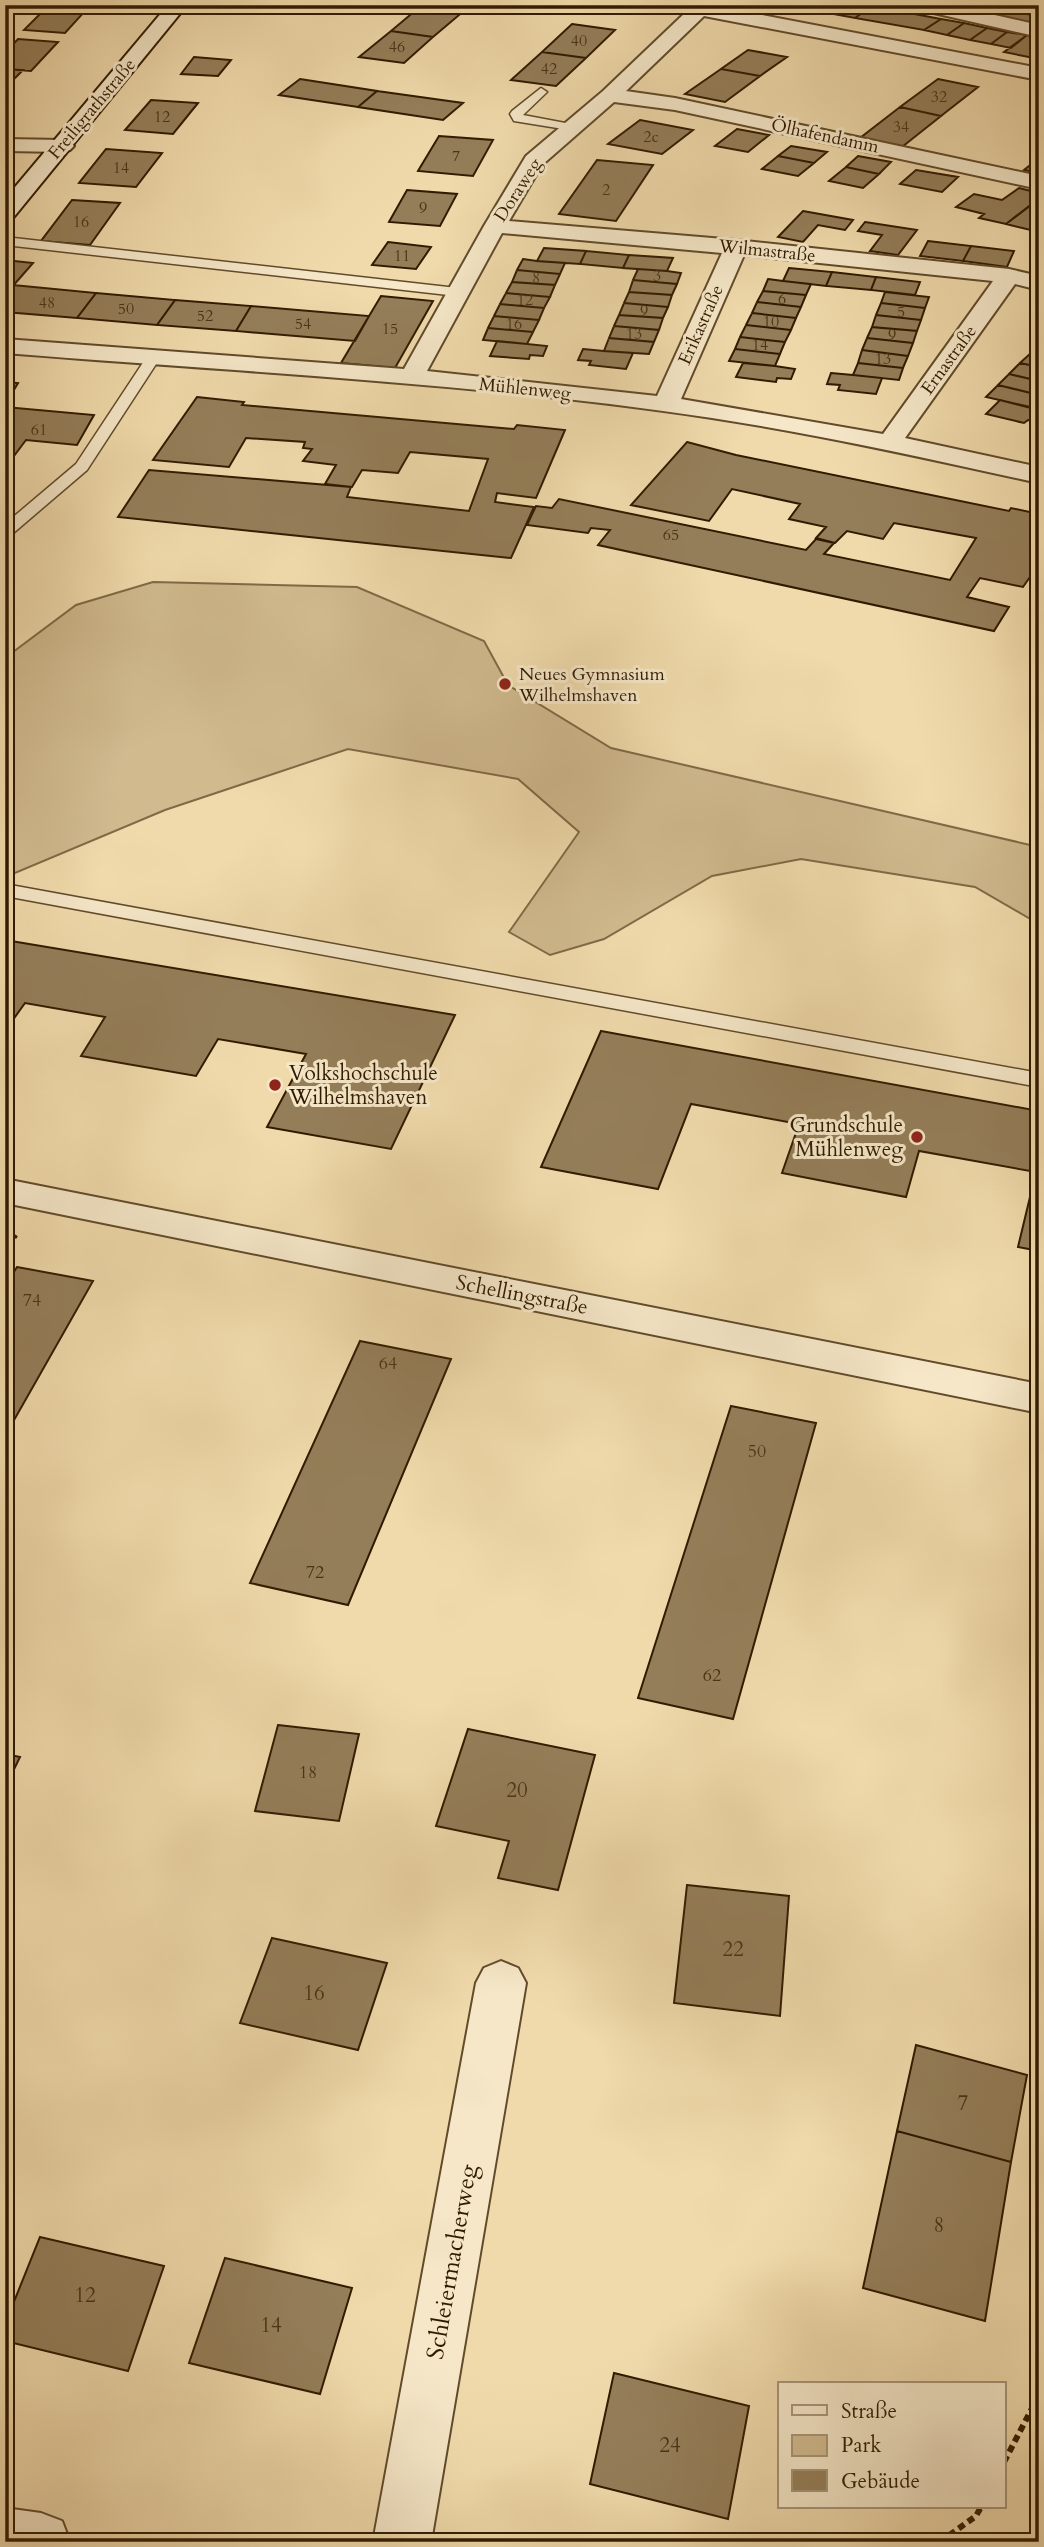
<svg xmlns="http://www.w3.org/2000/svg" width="1044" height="2547" viewBox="0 0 1044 2547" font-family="Cardo,serif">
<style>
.green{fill:#d0ba8e;stroke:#806a47;stroke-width:2}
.building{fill:#947e59;stroke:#311b00;stroke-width:2}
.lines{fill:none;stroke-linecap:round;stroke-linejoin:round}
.lane-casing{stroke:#614b2b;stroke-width:3}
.street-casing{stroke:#614b2b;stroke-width:4}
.secondary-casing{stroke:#311b00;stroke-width:4}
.path-far1{stroke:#311b00;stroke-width:4.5;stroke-dasharray:5 3.5;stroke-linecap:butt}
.path{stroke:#311b00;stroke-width:6;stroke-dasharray:7 4.5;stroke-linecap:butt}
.lane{fill:#f5e7c8;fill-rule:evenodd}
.street{fill:#f5e7c8;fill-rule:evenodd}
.secondary{fill:#f5e7c8;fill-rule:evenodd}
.poi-dot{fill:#8f2418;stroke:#f5e7c8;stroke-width:2.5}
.labels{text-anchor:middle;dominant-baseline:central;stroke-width:6;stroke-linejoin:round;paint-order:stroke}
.far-number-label{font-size:16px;fill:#4a3416}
.far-street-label{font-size:18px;fill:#311b00;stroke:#f5e7c8}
.far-poi-label{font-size:18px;fill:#311b00;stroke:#f5e7c8;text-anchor:start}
.number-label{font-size:18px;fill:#4a3416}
.poi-label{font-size:21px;fill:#311b00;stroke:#f5e7c8;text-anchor:start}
.street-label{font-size:21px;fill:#311b00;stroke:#f5e7c8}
.near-number-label{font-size:21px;fill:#4a3416}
.near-street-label{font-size:24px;fill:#311b00;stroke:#f5e7c8}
</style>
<rect width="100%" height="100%" fill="#f0daab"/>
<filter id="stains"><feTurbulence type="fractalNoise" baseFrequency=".00286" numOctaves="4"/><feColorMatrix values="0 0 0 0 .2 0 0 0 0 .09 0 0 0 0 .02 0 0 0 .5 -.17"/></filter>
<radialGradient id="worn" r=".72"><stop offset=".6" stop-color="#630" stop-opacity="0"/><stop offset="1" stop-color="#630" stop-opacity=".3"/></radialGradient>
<path class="green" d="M153 582 357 587 484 641 508 685 611 748 1039 847V924L975 887 801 859 712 876 604 939 550 955 509 932 579 832 518 779 348 749 165 810 15 873 5 870V658L76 605Z"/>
<path class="building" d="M48 5H91L86 10 46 8Z
M422 5H431L465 10 433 37 391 31Z
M785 5H866L872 6 855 18Z
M973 5H991L1039 17V25L967 8Z
M872 6 941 19 924 30 855 18Z
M46 8 86 10 65 33 24 30Z
M941 19 964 23 947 35 924 30Z
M964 23 987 28 970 40 947 35Z
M572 24 615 30 586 58 542 52Z
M987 28 1007 32 991 44 970 40Z
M391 31 433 37 404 63 359 57Z
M1007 32 1027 35 1011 48 991 44Z
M1027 35 1039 38V59L1004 52Z
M18 39 58 42 31 71 5 69V53Z
M748 50 787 57 760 76 721 69Z
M542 52 586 58 556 86 511 80Z
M194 57 231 60 218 76 181 74Z
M5 69 23 70 5 88Z
M721 69 760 76 725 102 685 94Z
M300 79 377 91 358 107 279 95Z
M938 79 978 87 941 116 900 107Z
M377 91 463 103 443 120 358 107Z
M151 100 198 103 173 134 125 130Z
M900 107 941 116 902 147 860 138Z
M640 120 693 130 662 154 608 144Z
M737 129 769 135 748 152 715 146Z
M439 136 493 140 473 176 418 171Z
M791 146 827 152 814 163 778 156Z
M106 149 162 153 136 187 79 183Z
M778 156 814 163 798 176 762 169Z
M858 156 891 162 879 174 846 167Z
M1039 158V173L1024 170Z
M597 160 653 165 616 221 559 214Z
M846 167 879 174 863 188 829 181Z
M916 170 958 177 942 192 900 184Z
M1019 188 1039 193V199L1006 224 979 218 984 214 956 207 974 194 1002 200Z
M407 190 457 194 440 226 389 222Z
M72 200 120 203 90 245 41 241Z
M1029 206 1039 209V232L1006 224Z
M803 211 853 220 845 230 818 225 803 242 778 237Z
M865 222 917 230 898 255 870 251 882 235 858 231Z
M928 241 971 246 963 261 920 256Z
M388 242 431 247 416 269 372 265Z
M971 246 1014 251 1007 267 963 261Z
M544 248 586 251 580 264 537 261Z
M586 251 629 255 623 268 580 264Z
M629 255 673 258 667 271 623 268Z
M523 259 537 261 565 263 560 274 517 270Z
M5 260 33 263 5 295Z
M789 268 832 272 826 286 783 281Z
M638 269 667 271 681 273 677 284 633 280Z
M517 270 560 274 555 285 512 282Z
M832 272 876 277 871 290 826 286Z
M876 277 920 282 915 295 871 290Z
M768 279 783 281 811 284 806 295 763 291Z
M633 280 677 284 672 295 629 292Z
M512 282 555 285 550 297 506 293Z
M13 285 96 293 77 318 5 312V295Z
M763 291 806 295 801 307 757 302Z
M629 292 672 295 668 307 624 303Z
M885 292 929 297 925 308 881 303Z
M96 293 175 300 157 325 77 318Z
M506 293 550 297 544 308 500 304Z
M381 296 433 301 395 368 341 363Z
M175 300 251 306 236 331 157 325Z
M757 302 801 307 796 318 752 313Z
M624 303 668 307 663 318 619 315Z
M881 303 925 308 921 320 876 315Z
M500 304 544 308 539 320 494 316Z
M251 306 369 316 355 341 236 331Z
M752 313 796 318 791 330 746 325Z
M619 315 663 318 659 330 614 326Z
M876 315 921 320 917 331 872 327Z
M494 316 539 320 533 332 488 328Z
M746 325 791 330 785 342 740 337Z
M614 326 659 330 654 342 609 338Z
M872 327 917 331 913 343 867 338Z
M488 328 533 332 527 344 483 340Z
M740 337 785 342 780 354 735 349Z
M609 338 654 342 649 354 604 351Z
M867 338 913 343 908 356 862 350Z
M497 341 547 346 543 356 530 355 529 359 490 356Z
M583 349 604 351 633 353 626 369 589 365 591 361 578 360Z
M735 349 780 354 775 366 729 361Z
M862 350 908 356 903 368 858 363Z
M1032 352 1039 354V367L1020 363Z
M743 363 775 366 795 369 791 379 777 378 776 382 736 377Z
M858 363 903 368 899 380 853 375Z
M1020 363 1039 367V381L1009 374Z
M831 373 853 375 882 378 876 394 838 390 840 385 827 384Z
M1009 374 1039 381V395L998 385Z
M5 382 18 383 5 405Z
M998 385 1039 395V399L1030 407 986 397Z
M197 397 244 402 242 405 514 429 517 425 565 430 536 498 497 493 495 502 534 507 511 558 118 517 149 470 351 487 347 497 469 511 488 459 410 452 398 473 362 470 352 487 325 484 336 465 303 461 312 449 303 448 305 442 246 438 229 467 153 460Z
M1000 400 1039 410V422L1028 420 1024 423 986 414Z
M5 407 94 415 77 445 26 440 5 468Z
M687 442 736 455 1009 511 1011 508 1039 514V564L1023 587 980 578 967 597 1009 607 994 631 598 545 610 530 591 528 588 533 527 525 536 506 552 508 559 499 806 550 816 539 834 543 824 554 950 580 976 538 894 523 883 539 847 531 835 543 816 538 826 527 789 519 800 504 732 489 709 521 631 505Z
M5 940 455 1015 391 1149 267 1127 306 1054 218 1039 196 1076 81 1056 105 1017 25 1003 5 1031Z
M601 1031 1039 1111V1251L1018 1247 1036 1172 919 1151 906 1197 782 1173 799 1124 691 1104 658 1189 541 1167Z
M17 1267 93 1281 5 1436V1286Z
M360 1341 451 1359 348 1605 250 1583Z
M731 1406 816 1423 733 1719 638 1698Z
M278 1725 359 1734 339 1821 255 1811Z
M468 1729 595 1755 558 1890 498 1878 509 1841 436 1826Z
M5 1754 20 1757 5 1788Z
M687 1885 789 1896 780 2016 674 2003Z
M272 1938 387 1963 358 2050 240 2023Z
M916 2045 1027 2075 1011 2162 897 2131Z
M897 2131 1011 2162 985 2321 863 2288Z
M40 2237 164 2266 128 2371 5 2341V2324Z
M225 2258 352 2288 320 2394 189 2363Z
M614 2373 749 2406 728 2519 590 2484Z"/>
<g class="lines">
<defs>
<path id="lane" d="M541 88 547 92 523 115 576 125V131L514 121 510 114 512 111Z
M5 237 457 288 464 292 457 296 5 245Z
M153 354 160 358 87 470 11 535 5 537V524L76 464 148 355Z
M5 884 1039 1073V1087L5 896Z"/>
<path id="street" d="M670 5H710L1039 68V80L704 16 626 91 675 98 1039 176V189L675 110 614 102 542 165 509 221 736 240 1009 269 1039 276V290L1015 284 905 438 1039 467V483C930 459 822 435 712 418 478 383 241 372 5 353V339L404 369 484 226 526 156 603 91 686 12 672 9ZM502 233 722 253 657 396 427 371ZM744 255 993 281 883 434 681 399Z
M914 5H950L1039 25V37L916 9Z
M5 139 63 140 70 142 74 146 70 150 63 152 5 151Z
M5 1179 1039 1384V1413L5 1203Z
M501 1961 518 1968 526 1983 431 2542H373L476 1983 484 1968Z
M5 2508 41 2513 62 2521 70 2542H5Z"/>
<path id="secondary" d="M168 5H187L13 218 5 220V199Z"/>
</defs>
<use href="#lane" class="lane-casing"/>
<use href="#street" class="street-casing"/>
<use href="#secondary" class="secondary-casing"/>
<path class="path-far1" d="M5 1252 16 1235"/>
<path class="path" d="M1004 2462 1039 2395
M940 2542 976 2516 981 2507"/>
<use href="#lane" class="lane"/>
<use href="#street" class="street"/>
<use href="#secondary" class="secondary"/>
</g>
<g class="poi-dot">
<circle cx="505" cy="684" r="7"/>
<circle cx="275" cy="1085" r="7"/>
<circle cx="917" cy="1137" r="7"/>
</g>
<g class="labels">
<g class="far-number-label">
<text x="579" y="41">40</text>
<text x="397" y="47">46</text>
<text x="549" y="69">42</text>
<text x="939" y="97">32</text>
<text x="162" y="117">12</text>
<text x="901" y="127">34</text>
<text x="651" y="137">2c</text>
<text x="456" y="156">7</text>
<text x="121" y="168">14</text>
<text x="606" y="190">2</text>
<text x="423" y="208">9</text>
<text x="81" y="222">16</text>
<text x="402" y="256">11</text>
<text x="657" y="276">3</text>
<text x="536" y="278">8</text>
<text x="782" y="299">6</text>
<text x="525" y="300">12</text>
<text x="47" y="303">48</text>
<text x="126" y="309">50</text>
<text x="644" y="311">9</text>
<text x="901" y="312">5</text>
<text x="205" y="316">52</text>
<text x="771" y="322">10</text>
<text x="303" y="324">54</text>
<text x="514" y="324">16</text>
<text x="390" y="329">15</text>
<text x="634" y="334">13</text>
<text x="892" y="335">9</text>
<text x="760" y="345">14</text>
<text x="883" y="359">13</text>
<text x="39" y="430">61</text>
<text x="671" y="535">65</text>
</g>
<g class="far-street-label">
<text transform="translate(92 109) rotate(-50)">Freiligrathstraße</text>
<text transform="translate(825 136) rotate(12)">Ölhafendamm</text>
<text transform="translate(518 190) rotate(-57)">Doraweg</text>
<text transform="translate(767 251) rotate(6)">Wilmastraße</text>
<text transform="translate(701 325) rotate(-66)">Erikastraße</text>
<text transform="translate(949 360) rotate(-54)">Ernastraße</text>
<text transform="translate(525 389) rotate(6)">Mühlenweg</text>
</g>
<g class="far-poi-label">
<text x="519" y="674">Neues Gymnasium<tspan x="519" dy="21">Wilhelmshaven</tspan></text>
</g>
<g class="number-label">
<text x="32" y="1300">74</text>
<text x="388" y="1363">64</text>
<text x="757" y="1451">50</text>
<text x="315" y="1572">72</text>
<text x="712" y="1675">62</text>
<text x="308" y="1772">18</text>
</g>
<g class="poi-label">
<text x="289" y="1073">Volkshochschule<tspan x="289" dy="24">Wilhelmshaven</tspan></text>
<text x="903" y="1125" text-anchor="end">Grundschule<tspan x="903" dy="24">Mühlenweg</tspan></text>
</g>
<g class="street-label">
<text transform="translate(522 1295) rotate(11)">Schellingstraße</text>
</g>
<g class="near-number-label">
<text x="517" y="1790">20</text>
<text x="733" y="1949">22</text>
<text x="314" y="1993">16</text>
<text x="963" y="2103">7</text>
<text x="939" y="2225">8</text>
<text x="85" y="2295">12</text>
<text x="271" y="2325">14</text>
<text x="670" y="2445">24</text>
</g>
<g class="near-street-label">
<text transform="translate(452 2262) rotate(-80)">Schleiermacherweg</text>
</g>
</g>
<rect width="1044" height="2547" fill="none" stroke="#f0daab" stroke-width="28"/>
<rect x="7" y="7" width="1030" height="2533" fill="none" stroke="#311b00" stroke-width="3.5"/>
<rect x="14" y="14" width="1016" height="2519" fill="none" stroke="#311b00" stroke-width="2"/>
<rect x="778" y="2382" width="228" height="126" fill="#f5e7c8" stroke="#a79578" stroke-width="2"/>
<rect x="792" y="2405" width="35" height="10" fill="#f5e7c8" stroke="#a79578" stroke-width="2"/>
<text x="841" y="2418" font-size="21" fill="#311b00">Straße</text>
<rect x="792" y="2435" width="35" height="21" fill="#d0ba8e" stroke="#a79578" stroke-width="2"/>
<text x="841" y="2452" font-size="21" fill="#311b00">Park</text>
<rect x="792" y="2470" width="35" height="21" fill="#947e59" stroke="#a79578" stroke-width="2"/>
<text x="841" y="2488" font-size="21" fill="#311b00">Gebäude</text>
<rect width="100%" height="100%" filter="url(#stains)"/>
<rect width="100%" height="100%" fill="url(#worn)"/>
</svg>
